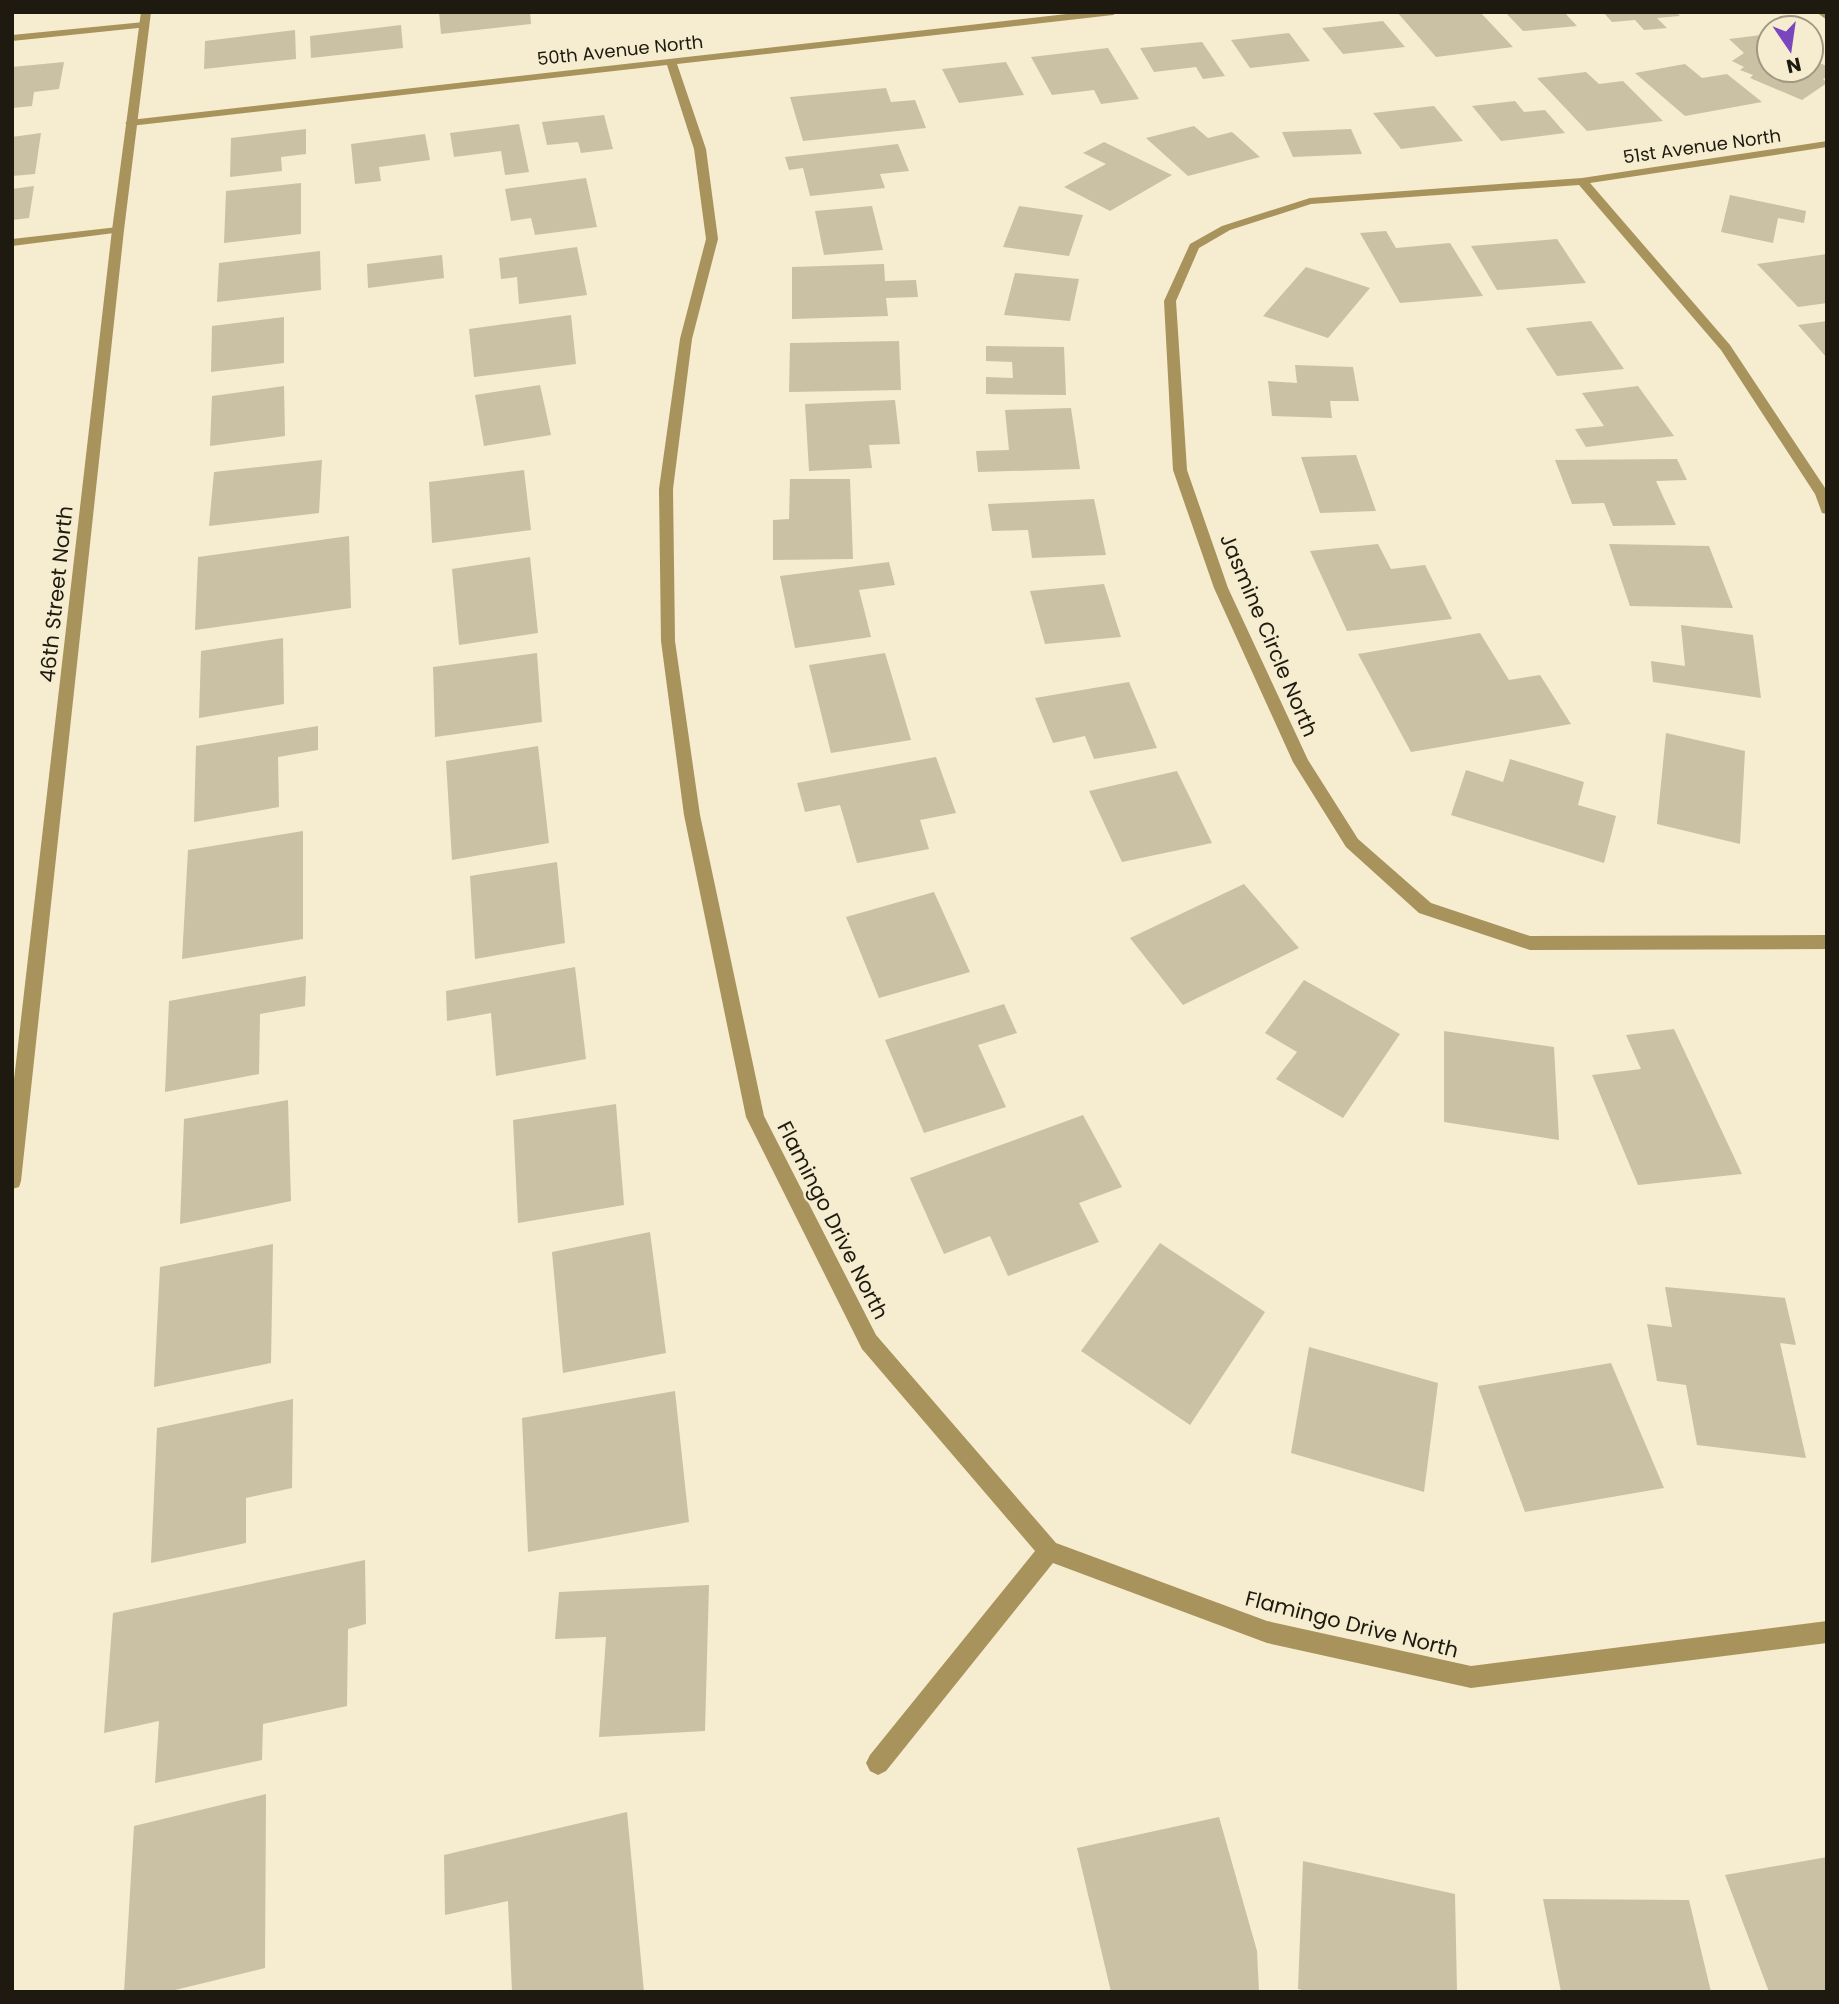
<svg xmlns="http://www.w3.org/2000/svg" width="1839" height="2004" viewBox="0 0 1839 2004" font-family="Poppins,sans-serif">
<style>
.building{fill:#cac0a4}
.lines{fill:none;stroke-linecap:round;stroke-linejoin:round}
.minor{fill:#a7935b;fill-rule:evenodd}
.tertiary{fill:#a7935b;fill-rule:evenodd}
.labels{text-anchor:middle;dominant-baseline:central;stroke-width:5;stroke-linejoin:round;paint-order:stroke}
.far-street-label{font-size:18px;fill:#1e1a10;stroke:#f6eccf}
.street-label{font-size:21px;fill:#1e1a10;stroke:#f6eccf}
</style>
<rect width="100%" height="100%" fill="#f6eccf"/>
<path class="building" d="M439 12H530L531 24 441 34Z
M1397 12H1480L1513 47 1436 57Z
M1505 12H1564L1577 26 1523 31Z
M1603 12H1676L1680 16 1657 18 1667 28 1644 30 1635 20 1612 22Z
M1383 21 1405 47 1343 54 1322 28Z
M401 25 403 48 311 58 310 36Z
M295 30 296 59 204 69 205 41Z
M1289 33 1310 61 1250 68 1231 40Z
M1769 34V70H1811V60L1827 66V77L1823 79 1827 83 1802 100 1750 78 1753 75 1740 70 1744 67 1732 61 1744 53 1729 39Z
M1202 42 1225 76 1203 79 1196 67 1154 72 1140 48Z
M1108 48 1139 99 1101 104 1094 90 1052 95 1031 57Z
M64 62 59 89 34 92 32 106 12 108V67Z
M1006 62 1024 95 959 103 942 69Z
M1685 64 1702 78 1727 74 1762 102 1685 116 1635 73Z
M1586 72 1599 84 1623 81 1663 121 1587 131 1537 78Z
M886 88 891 102 915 100 926 128 803 141 790 97Z
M1515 101 1524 112 1545 110 1565 133 1501 141 1472 106Z
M1434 106 1463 141 1401 149 1373 113Z
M604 115 613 149 581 153 578 142 547 145 542 122Z
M519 124 529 172 505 175 501 151 454 157 450 133Z
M1194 126 1208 138 1232 132 1260 157 1188 176 1146 138Z
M306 129V154L281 157 282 171 230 177 231 138Z
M1351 129 1362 154 1293 157 1282 132Z
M41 133 35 174 12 176V137Z
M425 134 430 160 379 167 381 181 355 184 351 144Z
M1104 142 1172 175 1110 211 1064 187 1106 164 1083 153Z
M898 144 909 171 880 174 885 188 810 196 803 168 789 170 785 157Z
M586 178 597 227 535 235 531 218 511 221 505 189Z
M301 183V234L224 243 226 191Z
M34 186 29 218 12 220V189Z
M1730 195 1806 211 1804 223 1778 218 1773 243 1721 232Z
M872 206 883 250 824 255 815 211Z
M1019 206 1083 215 1069 256 1003 247Z
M1386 231 1396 248 1450 243 1483 296 1400 303 1360 233Z
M1557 239 1586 283 1497 290 1471 246Z
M577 247 587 295 519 304 517 277 501 279 499 258Z
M320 251 321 290 217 302 219 263Z
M1827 254V303L1798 307 1757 264Z
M442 255 444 278 368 288 367 264Z
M884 264 885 281 916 280 918 297 886 298 888 316 792 319V267Z
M1306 267 1370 288 1328 338 1263 316Z
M1015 273 1079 279 1070 321 1004 315Z
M571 315 576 364 474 377 469 329Z
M284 317V363L211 372 212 326Z
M1591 321 1624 369 1557 376 1526 328Z
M1827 321V358L1798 325Z
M899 341 901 390 789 392 790 343Z
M986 346 1064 347 1066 395 986 394V377L1013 378 1012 362 986 361Z
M1295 365 1353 367 1359 401H1330L1332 418 1272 416 1268 381 1297 383Z
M540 385 551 435 484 446 475 395Z
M284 386 285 436 210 446 212 396Z
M1638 386 1674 436 1586 447 1575 429 1604 426 1582 393Z
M895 400 900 444 869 445 872 468 809 471 805 404Z
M1071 408 1080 469 978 472 976 451 1009 450 1005 410Z
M1356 455 1376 511 1320 513 1301 457Z
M1677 459 1687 480 1656 481 1676 525 1613 526 1604 503 1572 504 1555 460Z
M322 460 319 513 209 526 214 472Z
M524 470 531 530 432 543 429 482Z
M790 479H850L853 559 773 560V520L789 519Z
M1094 499 1106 555 1032 558 1028 530 992 531 988 504Z
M349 536 351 608 195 630 198 557Z
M1378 544 1391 569 1425 565 1452 619 1347 631 1310 551Z
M1609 544 1709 546 1733 608 1630 606Z
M530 557 538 633 459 645 452 569Z
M889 562 895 585 859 590 871 637 795 648 780 576Z
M1104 584 1121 637 1045 644 1030 591Z
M1681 625 1753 635 1761 698 1653 682 1651 661 1685 666Z
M1480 633 1509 680 1540 675 1571 724 1411 752 1358 654Z
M283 638 284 704 199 718 201 651Z
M537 653 542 722 435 737 433 667Z
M885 653 911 740 831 753 809 665Z
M1129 682 1157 748 1094 759 1085 736 1053 743 1035 698Z
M318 726V750L278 757 279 807 194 822 196 746Z
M1666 733 1745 751 1740 844 1657 824Z
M538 746 549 843 452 860 446 761Z
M936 757 956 813 920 820 929 849 857 863 840 805 805 812 797 783Z
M1510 759 1584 782 1578 805 1616 816 1604 863 1451 815 1466 770 1503 782Z
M1177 771 1212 843 1122 862 1089 791Z
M303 831V939L182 959 188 850Z
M557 862 565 943 475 959 470 876Z
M1244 884 1299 948 1183 1005 1130 938Z
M934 892 970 972 879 998 846 917Z
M575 967 586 1059 496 1076 491 1013 447 1021 446 991Z
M306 976 305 1006 260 1014 259 1074 165 1092 169 1001Z
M1304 980 1400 1034 1343 1118 1276 1079 1297 1052 1265 1033Z
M1004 1004 1017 1033 978 1045 1006 1107 924 1133 885 1040Z
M1674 1029 1742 1174 1638 1185 1592 1075 1641 1069 1626 1035Z
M1444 1031 1554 1047 1559 1140 1444 1122Z
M288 1100 291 1201 180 1224 184 1119Z
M616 1104 624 1205 518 1223 513 1120Z
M1083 1115 1122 1187 1079 1203 1099 1242 1008 1276 990 1236 944 1254 910 1178Z
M650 1232 666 1353 563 1373 552 1252Z
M1160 1243 1265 1312 1190 1425 1081 1351Z
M273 1244 271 1363 154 1387 160 1267Z
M1665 1287 1785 1298 1796 1345 1780 1343 1806 1458 1697 1445 1686 1385 1657 1381 1647 1324 1672 1327Z
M1309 1347 1438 1383 1424 1492 1291 1453Z
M1611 1363 1664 1488 1525 1512 1478 1386Z
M675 1391 689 1522 528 1552 522 1418Z
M293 1399 292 1488 246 1498V1543L151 1563 157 1428Z
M365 1560 366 1624 348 1629 347 1706 263 1724 262 1760 155 1783 159 1721 104 1733 113 1613Z
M709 1585 705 1731 599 1737 606 1637 555 1639 559 1592Z
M266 1794 265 1968 167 1992H124L134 1826Z
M627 1812 644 1992H512L508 1901 445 1915 444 1855Z
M1219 1817 1257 1951 1259 1992H1111L1077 1848Z
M1827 1857V1992H1769L1725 1875Z
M1303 1861 1455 1894 1457 1992H1310L1298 1989Z
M1543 1899 1689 1900 1711 1992H1561Z"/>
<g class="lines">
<path class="minor" d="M1084 12H1118L1113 15 677 64 706 149 718 239 692 339 673 489 675 641 700 815 764 1116 876 1335 1056 1543 1267 1621 1471 1666 1827 1621V1643L1471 1688 1267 1643 1053 1563 886 1771 878 1775 870 1771 866 1763 870 1755 1035 1551 862 1349 746 1117 684 815 661 641 659 489 680 339 706 239 694 149 667 65 130 126 125 123 130 120Z
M1816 12H1827V20Z
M144 22 149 25 148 27 12 41V35Z
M1827 141V147L1590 183 1730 345 1827 491V514L1822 513 1815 494 1721 350 1579 185 1311 204 1230 230 1199 248 1176 301 1187 470 1228 588 1308 760 1358 839 1431 903 1530 936 1827 935V949L1530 950 1419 913 1346 847 1293 762 1214 588 1173 470 1164 301 1190 244 1222 226 1310 198 1582 178Z
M118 227 124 230 122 232 12 246V239Z"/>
<path class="tertiary" d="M141 12H151L124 230 21 1181 19 1187 12 1189V1097L112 230Z"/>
</g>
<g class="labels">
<g class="far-street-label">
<text transform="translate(620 50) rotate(-6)">50th Avenue North</text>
<text transform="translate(1702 146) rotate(-8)">51st Avenue North</text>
</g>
<g class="street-label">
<text transform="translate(56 594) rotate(-84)">46th Street North</text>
<text transform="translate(1269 635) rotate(67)">Jasmine Circle North</text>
<text transform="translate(833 1220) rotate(63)">Flamingo Drive North</text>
<text transform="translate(1352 1624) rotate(14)">Flamingo Drive North</text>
</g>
</g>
<rect width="1839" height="2004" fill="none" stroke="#1e1a10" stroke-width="28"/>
<g transform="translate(1790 49) rotate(167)"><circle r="33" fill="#f6eccf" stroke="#a09883" stroke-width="2"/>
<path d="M0-5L12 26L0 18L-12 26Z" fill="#7946bd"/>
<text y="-10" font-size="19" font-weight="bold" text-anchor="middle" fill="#1e1a10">N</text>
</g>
</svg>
